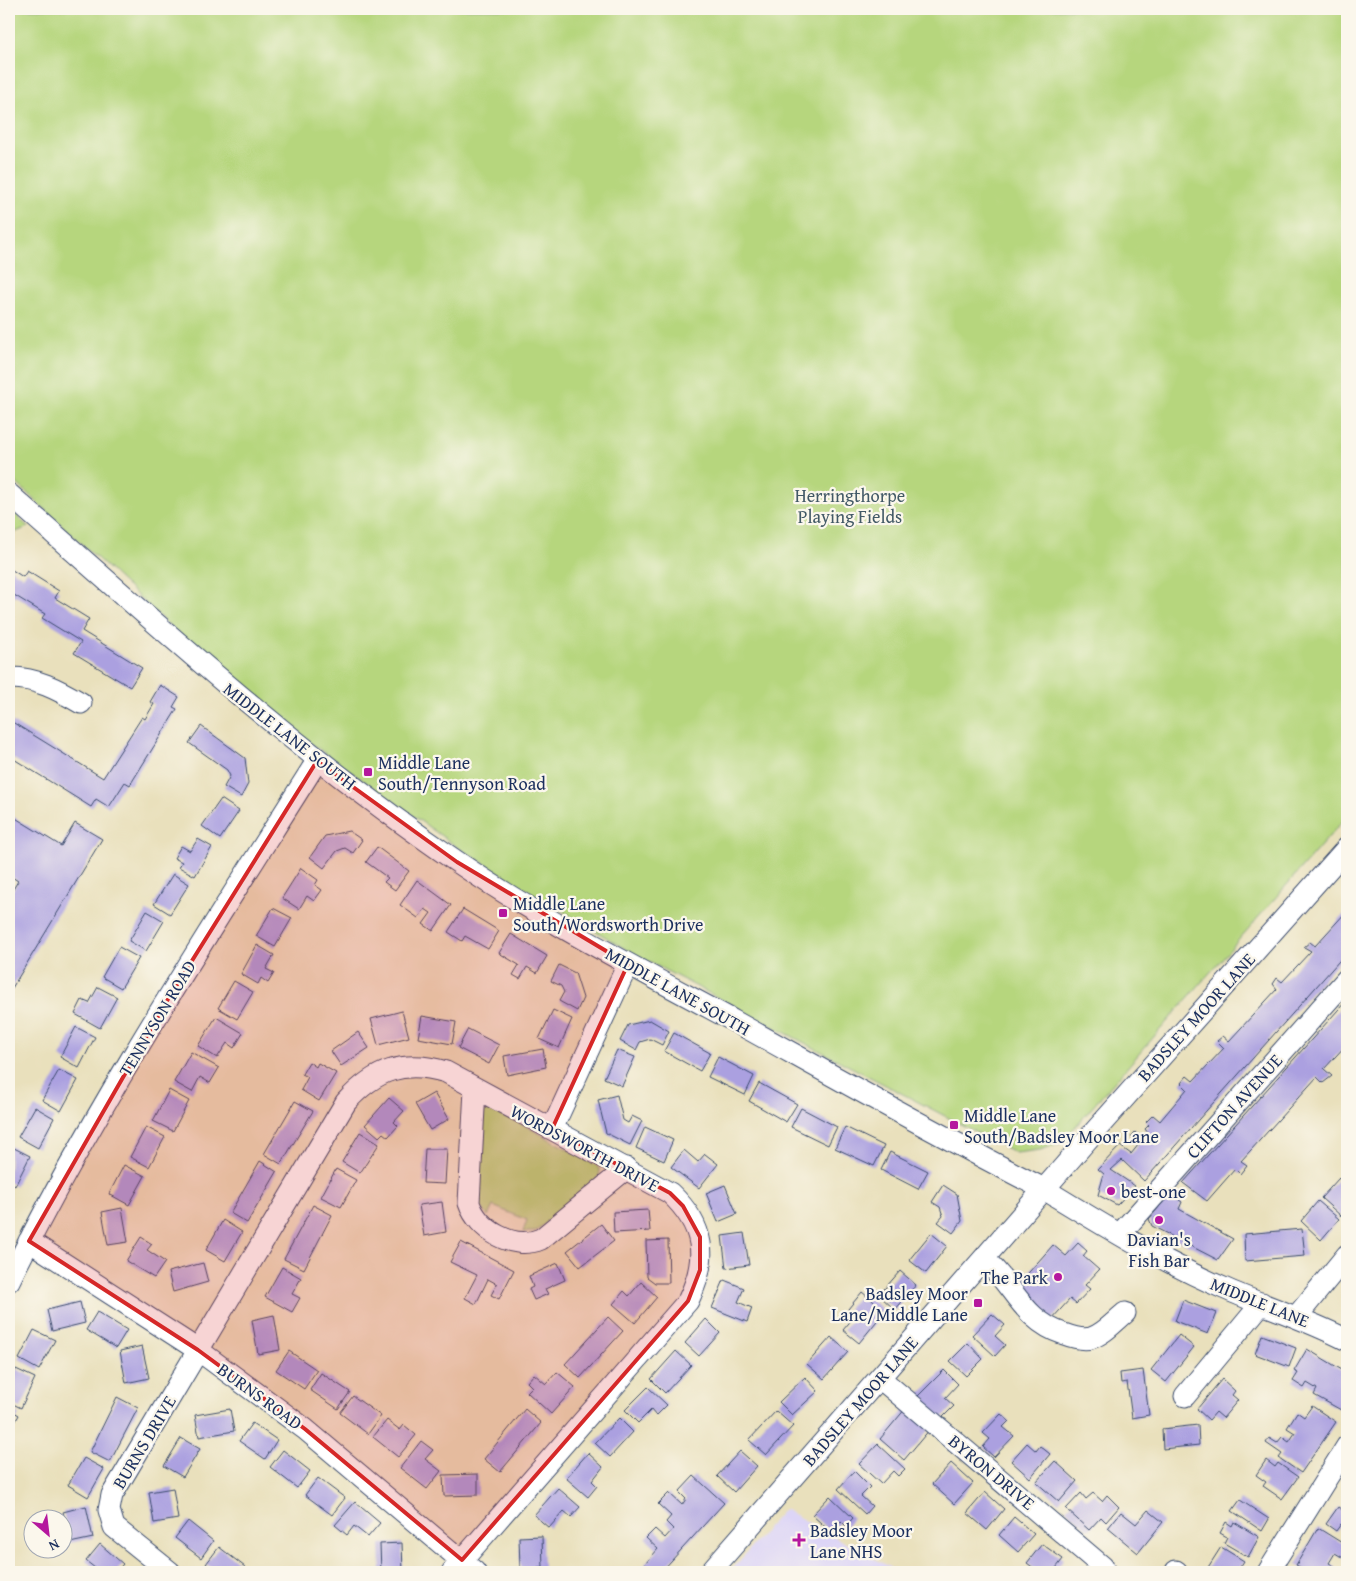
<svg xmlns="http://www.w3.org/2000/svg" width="1356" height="1581" viewBox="0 0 1356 1581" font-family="'Gentium Book Plus',serif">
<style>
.built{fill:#ddd5f6}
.green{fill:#b6d67d;stroke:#68826e}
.building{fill:#aba0e0}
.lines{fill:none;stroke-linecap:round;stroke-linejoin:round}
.minor-casing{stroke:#3a4a6c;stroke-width:23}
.minor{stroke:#fff;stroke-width:21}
.marked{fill:#d62828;fill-opacity:0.2;stroke:#d62828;stroke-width:4;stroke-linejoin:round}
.poi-dot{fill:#b5179e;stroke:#fbf7ec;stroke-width:2}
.labels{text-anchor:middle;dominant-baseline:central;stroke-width:4.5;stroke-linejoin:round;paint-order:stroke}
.park-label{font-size:18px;fill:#425966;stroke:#fbf7ec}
.street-label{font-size:18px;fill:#1b2f5e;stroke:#fbf7ec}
.poi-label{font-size:18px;fill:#1b2f5e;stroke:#fbf7ec;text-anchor:start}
</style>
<rect width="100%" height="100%" fill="#fbf7ec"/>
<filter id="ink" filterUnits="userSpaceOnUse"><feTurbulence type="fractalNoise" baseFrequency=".02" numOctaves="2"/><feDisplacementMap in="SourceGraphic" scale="10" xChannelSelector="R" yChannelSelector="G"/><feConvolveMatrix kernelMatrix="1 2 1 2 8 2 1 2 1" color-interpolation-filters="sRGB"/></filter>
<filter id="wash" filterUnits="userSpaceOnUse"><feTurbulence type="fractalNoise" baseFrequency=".0096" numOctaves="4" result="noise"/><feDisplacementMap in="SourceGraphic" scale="20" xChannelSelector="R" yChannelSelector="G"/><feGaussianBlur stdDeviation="1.12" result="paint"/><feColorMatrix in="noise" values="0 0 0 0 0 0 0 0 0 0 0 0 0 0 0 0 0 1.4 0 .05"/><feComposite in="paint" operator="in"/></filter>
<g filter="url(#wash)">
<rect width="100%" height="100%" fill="#e9e0bc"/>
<path class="built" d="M784 1509 898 1572H730Z"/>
<path class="green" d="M9 9H1347V816L1061 1143 1040 1150 1016 1153 632 953 457 847 305 739 215 668 9 476Z
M9 508 28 527 9 535Z
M489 1109 499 1111 596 1165C602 1171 600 1175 595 1182L535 1232H523L527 1220 493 1206 488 1216 476 1201 483 1113Z"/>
<g id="blocks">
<path class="building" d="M9 568 23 577 27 571 59 591 55 598 89 619 82 631 142 668 130 687 74 653 81 642 42 618 45 614 14 595 9 603Z
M160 685 179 697 173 707 177 709 130 785 125 782 109 807 96 799 91 807 9 756V720L103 778 142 717 145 719 154 704 150 702Z
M201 726 245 758 248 784 241 797 224 787 230 776 227 770 189 743Z
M221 799 239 811 220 839 202 826Z
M9 814 61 846 75 823 102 839 9 993V896L18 881 9 875Z
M349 831 362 840 353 853 345 848 337 851 324 868 310 857 325 836Z
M198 839 212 847 195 876 179 867 182 862 174 858 181 846 190 851Z
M377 847 409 871 395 890 384 882 388 878 366 862Z
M301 868 318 880 315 885 322 890 314 901 307 896 299 909 282 898Z
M173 874 189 884 170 914 154 904Z
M417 880 451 905 433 931 423 924 431 913 425 909 418 918 400 905Z
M273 908 292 918 275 947 256 936Z
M463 909 499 931 488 949 465 936 462 941 448 932Z
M147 911 164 921 146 951 129 941Z
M1347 911V952L1144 1181 1122 1160 1111 1170 1135 1186 1117 1205 1098 1195 1104 1174 1098 1169 1120 1146 1131 1154 1139 1144 1131 1137 1135 1132 1143 1139 1148 1133 1145 1129 1149 1125 1146 1122 1153 1115 1160 1121 1187 1089 1181 1083 1187 1076 1193 1081 1224 1048 1217 1041 1223 1036 1229 1041 1277 989 1273 984 1277 978 1282 982 1311 951 1304 947 1310 942 1315 946Z
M511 934 547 956 537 973 527 967 520 979 513 975 519 965 499 953Z
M257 945 274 955 266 969 274 973 268 983 261 978 258 984 241 974Z
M119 947 139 958 121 988 102 977Z
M559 965 575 973 583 998 577 1011 559 1001 564 992 561 986 551 981Z
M234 981 253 992 237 1019 218 1008Z
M98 987 117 997 100 1028 75 1014 82 1000 89 1003Z
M1347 1000V1044L1324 1069 1332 1076 1323 1083 1317 1077 1241 1161 1247 1165 1240 1174 1235 1169 1207 1201 1183 1183Z
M553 1010 572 1019 559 1048 539 1039Z
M402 1011 409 1037 378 1045 371 1019Z
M422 1016 456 1022 452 1044 418 1038Z
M216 1017 243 1033 234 1048 227 1043 217 1058 198 1046Z
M650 1020 669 1031 662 1045 650 1039 640 1042 636 1050 620 1041 628 1025Z
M76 1027 95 1037 79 1068 60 1057Z
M468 1029 499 1045 489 1064 458 1048Z
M358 1032 369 1048 341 1066 331 1051Z
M674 1033 710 1053 700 1071 664 1051Z
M543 1049 546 1067 507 1075 504 1056Z
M617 1050 635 1057 622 1086 604 1078Z
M191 1052 219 1068 210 1083 200 1077 192 1092 174 1082Z
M718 1057 754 1076 745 1095 708 1077Z
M309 1062 316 1067 318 1063 336 1073 319 1101 301 1090 308 1077 302 1074Z
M59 1070 78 1080 61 1111 42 1100Z
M759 1083 797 1104 786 1122 749 1101Z
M169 1090 189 1101 173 1131 153 1121Z
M434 1093 449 1119 430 1130 415 1104Z
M617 1095 623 1120 628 1123 632 1116 642 1121 630 1145 606 1133 598 1100Z
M389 1098 404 1111 394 1122 398 1126 388 1137 383 1133 379 1137 365 1125Z
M295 1101 313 1111 281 1164 264 1154Z
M35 1107 54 1118 38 1148 18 1137Z
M801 1108 837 1127 828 1145 791 1127Z
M146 1127 165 1137 149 1167 130 1157Z
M645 1127 673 1140 664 1161 636 1148Z
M845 1127 884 1146 874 1166 835 1148Z
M360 1132 379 1144 360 1173 342 1162Z
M10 1146 30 1156 15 1186 9 1182Z
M425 1149H447L445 1184 423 1183Z
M684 1150 698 1162 705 1154 718 1164 699 1188 671 1167Z
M890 1152 928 1171 918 1189 881 1170Z
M260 1161 277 1172 247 1223 230 1213Z
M124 1165 145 1176 129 1205 109 1194Z
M336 1169 356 1180 341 1207 321 1197Z
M1347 1169V1180L1341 1175Z
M1339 1178 1347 1186V1209L1341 1216 1321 1198Z
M725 1185 737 1214 718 1222 706 1193Z
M943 1185 957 1194 962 1221 953 1233 938 1222 943 1216 940 1207 932 1202Z
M1170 1194 1182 1202 1179 1209 1233 1239 1218 1260 1152 1226 1149 1219Z
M1318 1201 1339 1219 1321 1240 1301 1221Z
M442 1202 446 1232 424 1236 419 1205Z
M313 1205 332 1215 304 1269 284 1259Z
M122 1208 128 1242 108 1245 102 1212Z
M648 1210 650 1231 614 1233 613 1212Z
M223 1220 242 1232 225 1261 206 1250Z
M601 1224 614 1241 580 1267 567 1251Z
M1302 1229 1305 1256 1245 1261 1244 1234Z
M744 1233 749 1265 726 1268 722 1236Z
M931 1233 947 1246 926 1273 909 1260Z
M141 1237 152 1244 147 1250 165 1262 154 1278 126 1261Z
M668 1240 669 1283H655L647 1277 646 1241Z
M461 1242 514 1270 499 1299 491 1295 497 1284 488 1279 476 1304 465 1298 477 1275 450 1262Z
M1078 1243 1087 1251 1083 1256 1099 1270 1085 1285 1090 1289 1076 1304 1070 1299 1051 1320 1014 1289 1053 1245 1066 1256Z
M203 1263 208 1282 173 1292 168 1272Z
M558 1263 565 1280 545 1289 548 1294 534 1300 529 1289 533 1287 529 1276Z
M282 1267 301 1278 292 1294 300 1298 292 1312 265 1297Z
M900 1271 916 1285 895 1310 879 1295Z
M724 1280 744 1288 738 1302 752 1308 747 1322 712 1308Z
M641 1282 657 1297 635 1323 613 1304 624 1291 629 1296Z
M862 1292 885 1311 859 1343 843 1330 854 1317 848 1309Z
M1183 1300 1216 1313 1208 1334 1175 1321Z
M80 1302 85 1323 52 1331 47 1310Z
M97 1312 127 1330 116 1348 86 1330Z
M992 1314 1005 1325 995 1336 1005 1345 995 1356 972 1335Z
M274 1315 280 1350 258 1354 252 1320Z
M608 1317 623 1331 580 1378 565 1364Z
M706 1319 720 1333 699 1356 685 1343Z
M34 1330 55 1340 39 1370 19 1359Z
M1179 1335 1194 1347 1166 1382 1151 1370Z
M1262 1335 1296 1348 1289 1367 1255 1354Z
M831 1337 848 1352 824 1379 807 1364Z
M968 1343 983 1359 966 1376 950 1361Z
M142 1346 149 1378 126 1383 120 1351Z
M1307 1349 1347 1373V1399L1341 1410 1314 1395 1317 1389 1307 1383 1304 1388 1293 1381 1298 1373 1294 1371Z
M289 1351 317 1370 304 1389 276 1370Z
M676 1351 691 1365 665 1393 651 1379Z
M16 1369 35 1378 21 1408 9 1402V1383Z
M944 1370 958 1384 945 1398 954 1406 940 1420 917 1397Z
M1143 1370 1149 1415 1132 1418 1127 1382 1121 1383 1120 1373Z
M557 1372 575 1387 551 1414 527 1392 532 1387 527 1382 534 1374 546 1384Z
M321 1373 350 1392 338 1409 310 1390Z
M805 1377 818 1391 792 1415 779 1402Z
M1222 1379 1235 1391 1232 1395 1238 1400 1223 1418 1216 1412 1209 1420 1197 1409Z
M648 1387 667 1405 656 1416 651 1410 638 1423 625 1410Z
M353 1396 381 1416 368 1434 340 1413Z
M117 1397 138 1408 110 1462 90 1452Z
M1312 1406 1336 1422 1301 1473 1279 1458 1282 1454 1266 1443 1269 1438 1277 1443 1282 1437 1289 1442 1295 1433 1287 1428 1297 1412 1304 1417Z
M906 1408 930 1429 904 1460 880 1439Z
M9 1409 19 1415 9 1433Z
M230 1409 234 1431 199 1437 195 1415Z
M525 1409 541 1423 500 1472 484 1459Z
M776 1411 793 1426 766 1455 749 1440Z
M1001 1414 1009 1421 1003 1427 1014 1436 994 1457 983 1447 990 1439 983 1433Z
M619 1418 633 1432 610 1457 595 1443Z
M387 1420 400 1430 404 1425 416 1435 398 1457 373 1437Z
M252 1423 277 1440 265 1459 239 1441Z
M1198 1425 1199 1445 1163 1449 1162 1429Z
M181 1438 200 1449 183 1477 164 1466Z
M421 1441 433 1450 425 1459 441 1471 427 1489 400 1468Z
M1027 1443 1036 1451 1040 1446 1050 1454 1030 1478 1011 1461Z
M878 1444 905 1469 898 1476 893 1471 881 1484 859 1464Z
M283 1450 310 1471 297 1488 270 1467Z
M740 1451 757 1466 734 1492 717 1476Z
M588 1453 603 1467 592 1481 597 1486 588 1497 566 1478Z
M84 1458 104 1469 88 1497 68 1485Z
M1266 1460 1275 1467 1278 1463 1298 1477 1282 1499 1263 1486 1266 1482 1256 1475Z
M1055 1461 1077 1481 1059 1502 1036 1482Z
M951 1463 973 1483 954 1504 932 1484Z
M854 1471 870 1487 861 1496 872 1506 865 1514 838 1489Z
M478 1474V1495L444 1496 443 1475Z
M694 1476 724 1503 661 1572H654L645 1564 658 1549 646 1538 655 1529 665 1538 673 1529 666 1522 671 1516 658 1504 669 1493 682 1505 686 1499 679 1492Z
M318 1478 345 1498 332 1515 305 1495Z
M173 1488 178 1519 154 1523 149 1492Z
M558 1488 580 1507 571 1517 564 1511 549 1528 534 1515Z
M985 1492 1004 1509 987 1530 967 1513Z
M1081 1493 1086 1499 1093 1493 1102 1501 1107 1495 1119 1507 1106 1522 1101 1517 1089 1530 1066 1509Z
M830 1496 853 1518 846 1526 841 1521 831 1532 812 1515Z
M1240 1500 1269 1519 1262 1531 1232 1511Z
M355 1502 380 1523 368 1537 354 1526 347 1535 335 1525Z
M86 1506 93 1538 70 1543 63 1512Z
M1338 1507 1347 1513V1528L1341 1524 1336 1531 1326 1524Z
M1148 1510 1163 1522 1138 1553 1108 1528 1121 1512 1136 1524Z
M1014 1517 1034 1534 1018 1552 999 1535Z
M188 1521 213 1541 201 1558 175 1538Z
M1226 1522 1232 1526 1234 1522 1259 1537 1248 1557 1224 1543 1227 1537 1220 1533Z
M1318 1528 1347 1546 1345 1559 1335 1553 1329 1563 1336 1567 1333 1572H1309L1296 1565Z
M542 1536 543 1568H520L519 1537Z
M402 1543 403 1572H381L380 1544Z
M100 1544 123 1564 116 1572H100L86 1561Z
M1042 1544 1063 1559 1053 1572H1039L1027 1563Z
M219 1547 245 1567 241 1572H217L206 1564Z
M1221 1547 1244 1561 1237 1572H1205Z"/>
</g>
</g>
<g filter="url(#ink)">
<use href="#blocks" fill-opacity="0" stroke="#3a4a6c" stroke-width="1"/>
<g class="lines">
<defs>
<path id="minor" d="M9 494C154 622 296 752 456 861 544 921 640 970 734 1021 837 1078 939 1136 1044 1189 1103 1225 1164 1263 1228 1290 1267 1307 1308 1320 1347 1340
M9 678C35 677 59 690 81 703
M475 1089 469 1203C478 1230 513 1251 541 1239L627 1168
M552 1129 628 964
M1120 1234 1347 979
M29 1241 198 1350 305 1429 475 1572
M984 1259C1014 1285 1023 1321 1064 1334 1072 1337 1083 1340 1091 1338 1104 1334 1115 1321 1125 1313
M9 1281C98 1101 210 931 317 761
M1297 1316 1347 1255
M881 1379 1103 1567
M1185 1396 1262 1303
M1176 1571 1177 1572
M170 1572 114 1527 109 1510 112 1495 346 1102C375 1070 404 1059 446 1072L670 1193C705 1226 709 1258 688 1301L452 1572
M710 1572 1087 1140 1347 848
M1268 1572 1347 1446"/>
</defs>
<use href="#minor" class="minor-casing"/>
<use href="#minor" class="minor"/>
</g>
</g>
<path class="marked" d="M317 761 457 862 628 964 552 1129 670 1193 683 1206 700 1237V1270L688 1301 462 1560 305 1429 198 1350 29 1241 168 999Z"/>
<g class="poi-dot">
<rect x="363" y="767" width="10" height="10" rx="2.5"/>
<rect x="498" y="908" width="10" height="10" rx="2.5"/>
<rect x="949" y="1120" width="10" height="10" rx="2.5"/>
<circle cx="1111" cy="1191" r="5"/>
<circle cx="1159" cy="1220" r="5"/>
<circle cx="1058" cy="1277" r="5"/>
<rect x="973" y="1298" width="10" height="10" rx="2.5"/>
<path d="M796.5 1532.5h5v5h5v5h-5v5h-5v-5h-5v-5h5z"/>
</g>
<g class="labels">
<g class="park-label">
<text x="850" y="495">Herringthorpe<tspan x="850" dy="21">Playing Fields</tspan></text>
</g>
<g class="street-label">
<text transform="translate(290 736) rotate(38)">MIDDLE LANE SOUTH</text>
<text transform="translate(678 991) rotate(29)">MIDDLE LANE SOUTH</text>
<text transform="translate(1196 1017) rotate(-48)">BADSLEY MOOR LANE</text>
<text transform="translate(157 1018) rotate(-59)">TENNYSON ROAD</text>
<text transform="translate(1234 1106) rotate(-48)">CLIFTON AVENUE</text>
<text transform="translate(585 1148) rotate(28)">WORDSWORTH DRIVE</text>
<text transform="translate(1260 1302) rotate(22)">MIDDLE LANE</text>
<text transform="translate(260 1396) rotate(36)">BURNS ROAD</text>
<text transform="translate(860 1401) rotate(-49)">BADSLEY MOOR LANE</text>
<text transform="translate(144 1442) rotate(-59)">BURNS DRIVE</text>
<text transform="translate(992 1472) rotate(40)">BYRON DRIVE</text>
</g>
<g class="poi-label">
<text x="378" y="762">Middle Lane<tspan x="378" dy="21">South/Tennyson Road</tspan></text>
<text x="513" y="903">Middle Lane<tspan x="513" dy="21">South/Wordsworth Drive</tspan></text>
<text x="964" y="1115">Middle Lane<tspan x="964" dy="21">South/Badsley Moor Lane</tspan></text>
<text x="1121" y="1191">best-one</text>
<text x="1159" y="1239" text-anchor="middle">Davian's<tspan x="1159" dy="21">Fish Bar</tspan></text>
<text x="1048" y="1277" text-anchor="end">The Park</text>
<text x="968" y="1293" text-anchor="end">Badsley Moor<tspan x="968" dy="21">Lane/Middle Lane</tspan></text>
<text x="810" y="1530">Badsley Moor<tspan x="810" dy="21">Lane NHS</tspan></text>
</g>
</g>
<rect width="1356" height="1581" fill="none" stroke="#fbf7ec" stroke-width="30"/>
<g transform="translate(48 1534) rotate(152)"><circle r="24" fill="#fbf7ec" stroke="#a1a7b3"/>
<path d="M0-4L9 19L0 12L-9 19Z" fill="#b5179e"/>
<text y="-8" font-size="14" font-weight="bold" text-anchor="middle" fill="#1b2f5e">N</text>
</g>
</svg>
